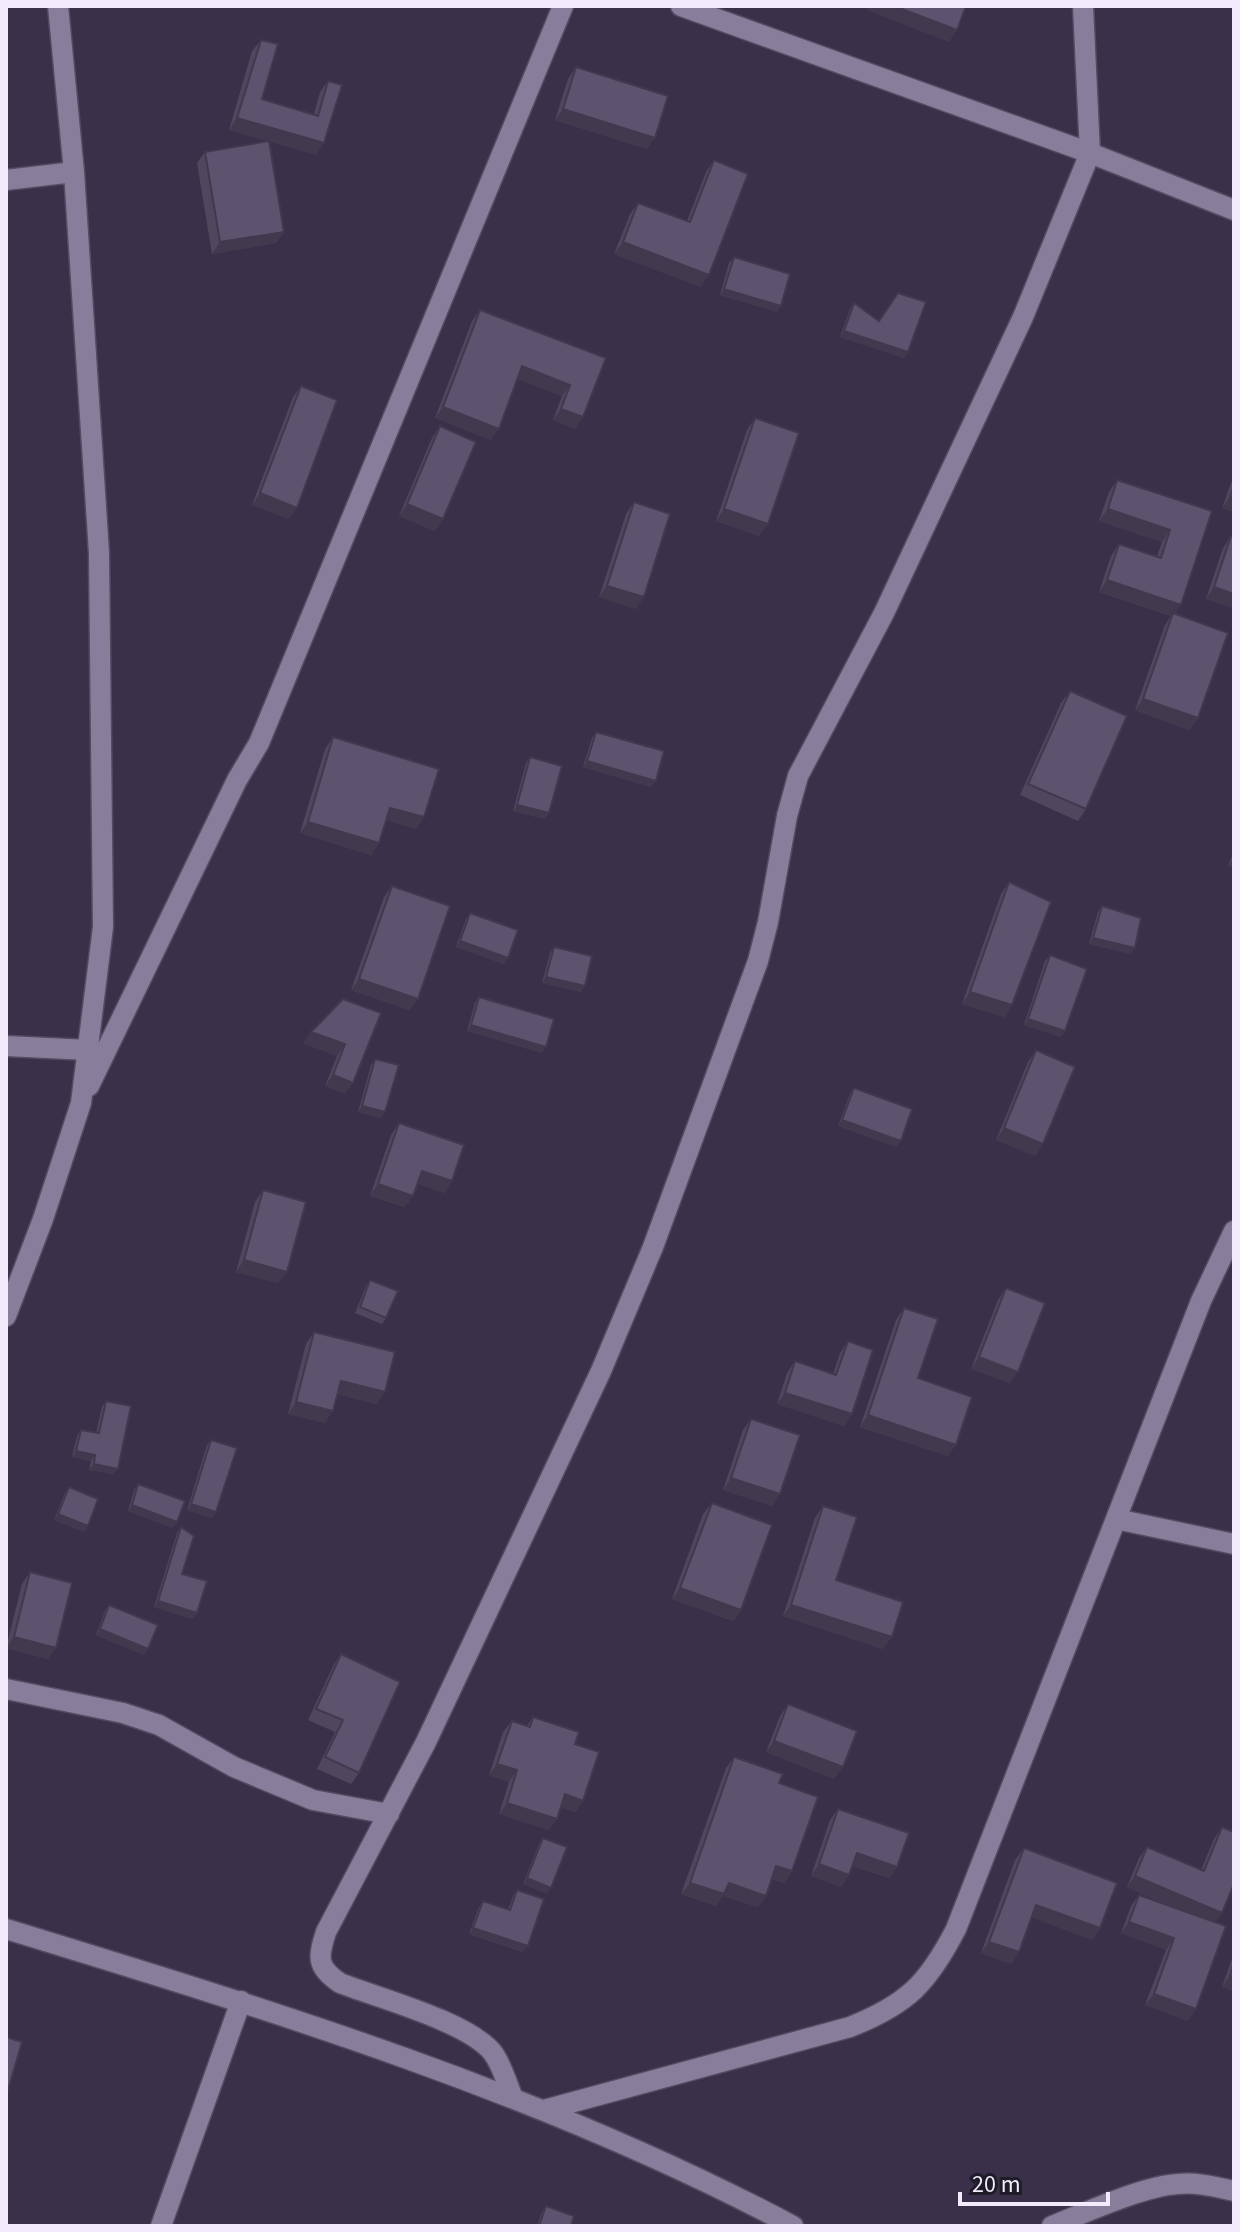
<svg xmlns="http://www.w3.org/2000/svg" width="1240" height="2232" viewBox="0 0 1240 2232" font-family="'Source Sans 3',sans-serif">
<style>
.lines{fill:none;stroke-linecap:round;stroke-linejoin:round}
.minor-casing{stroke:#534b60;stroke-width:23}
.minor{stroke:#887e9b;stroke-width:20}
.wall{fill:#50475f}
.shaded-wall{fill:#413a4e}
.building{fill:#5d536f;stroke:#413a4e;stroke-width:2}
</style>
<rect width="100%" height="100%" fill="#3a304a"/>
<g class="lines">
<defs>
<path id="minor" d="M681 6 1090 153 1234 210
M6 180 74 172
M6 1046 88 1050
M89 1086 237 780 259 743 563 6
M6 1316 43 1219 81 1103 103 927 99 553 74 172 58 6
M1116 1519 1234 1544
M6 1689 123 1713 159 1725 234 1767 313 1800 389 1814
M6 1929C274 2011 545 2094 793 2226
M513 2098C507 2084 502 2065 493 2053 469 2022 378 1998 340 1983 316 1967 318 1957 326 1932L426 1742 601 1371 653 1247 758 961 768 922 787 816 798 776 884 613 1023 317 1090 153 1083 6
M544 2110 850 2027C908 2004 928 1983 956 1929L1201 1301 1234 1231
M161 2226 241 2001
M1052 2226C1085 2213 1143 2186 1178 2184 1196 2182 1216 2187 1234 2191"/>
</defs>
<use href="#minor" class="minor-casing"/>
<use href="#minor" class="minor"/>
</g>
<path class="wall" d="M261 40 262 99 314 114 320 92 328 81 316 155 270 141 284 232 276 243 212 254 197 163 205 152 268 141 229 130 252 51Z
M576 67 647 149 555 120 568 79Z
M714 160 701 287 614 254 630 214 638 203 687 221 706 172Z
M734 257 777 312 720 295 729 263Z
M854 303 908 352 904 358 840 337 850 309Z
M480 310 606 358 575 429 553 420 562 396 518 379 491 440 435 418 472 321Z
M301 386 289 519 252 505 293 397Z
M755 418 759 536 716 521 747 430Z
M440 426 435 531 399 516 432 438Z
M1234 475V512L1222 508Z
M1117 480 1212 511 1175 614 1198 718 1189 730 1135 710 1165 625 1171 616 1099 592 1111 556 1119 544 1157 556 1162 542 1099 521 1109 492Z
M634 502 636 609 599 597 626 514Z
M1231 536 1234 537V608L1206 599 1223 548Z
M1070 691 1086 809 1078 821 1020 795 1061 703Z
M596 732 651 787 583 767 592 738Z
M333 737 424 817 416 829 386 820 379 843 371 855 300 833 325 749Z
M530 757 545 819 513 811 526 763Z
M1234 851V868L1228 866Z
M1009 882 1012 1005 1004 1017 962 1004 1001 894Z
M392 886 410 1010 351 990 384 897Z
M1102 906 1131 954 1089 944 1098 912Z
M470 913 508 958 504 964 456 947 466 919Z
M554 947 581 992 542 983 550 953Z
M1050 955 1061 1037 1024 1025 1045 961Z
M479 997 542 1053 467 1031 475 1003Z
M343 999 345 1094 325 1086 337 1056 303 1043Z
M1036 1050 1043 1144 1035 1156 996 1140 1028 1062Z
M375 1059 385 1112 381 1118 358 1112 371 1065Z
M854 1088 897 1147 838 1126 850 1094Z
M399 1123 452 1181 444 1193 417 1183 413 1196 404 1207 370 1196 391 1135Z
M263 1190 278 1283 236 1272 255 1202Z
M370 1280 386 1318 382 1324 355 1313 366 1286Z
M1006 1288 1010 1383 971 1369 998 1300Z
M904 1308 918 1378 948 1456 860 1427 896 1320Z
M314 1332 377 1404 337 1394 325 1423 288 1414 306 1344Z
M848 1341 852 1414 844 1426 777 1404 787 1373 795 1361 833 1374 840 1353Z
M106 1401 113 1474 89 1470 91 1461 72 1457 77 1436 81 1430 96 1433 102 1407Z
M751 1419 780 1494 772 1506 723 1490 743 1430Z
M211 1440 212 1518 187 1510 207 1445Z
M138 1484 173 1528 128 1511 134 1490Z
M69 1487 88 1526 84 1532 54 1520 65 1493Z
M712 1503 741 1610 733 1621 672 1599 703 1514Z
M823 1506 836 1580 883 1649 783 1616 815 1518Z
M181 1527 182 1574 197 1613 193 1619 154 1607 177 1533Z
M30 1572 48 1659 6 1648 22 1584Z
M109 1605 144 1655 96 1635 105 1611Z
M341 1654 359 1773 351 1784 317 1769 335 1732 308 1720 333 1666Z
M788 1704 834 1779 766 1752 780 1716Z
M533 1717 575 1744 583 1801 575 1812 560 1807 557 1819 549 1830 499 1814 509 1782 489 1775 503 1732 512 1721 527 1726Z
M734 1757 779 1783 792 1871 784 1883 772 1879 766 1896 758 1907 723 1896 716 1906 681 1894 726 1768Z
M838 1809 897 1867 889 1878 852 1866 849 1875 841 1887 811 1876 830 1820Z
M1222 1827 1216 1922 1196 2009 1188 2021 1145 2005 1166 1950 1121 1933 1131 1906 1139 1895 1170 1906 1127 1887 1139 1858 1147 1847 1201 1870 1214 1839Z
M543 1838 547 1894 523 1884 539 1844Z
M1024 1848 1100 1928 1092 1940 1032 1917 1019 1952 1011 1964 981 1953 1015 1860Z
M517 1890 523 1952 469 1934 479 1907 483 1901 508 1910 513 1896Z
M1234 1953V1991L1222 1987Z
M546 2206 571 2226H537L542 2212Z"/>
<path class="shaded-wall" d="M869 6H894L957 30 949 42 866 10Z
M563 109 655 138 647 149 555 120Z
M237 118 324 143 316 155 229 130Z
M284 232 276 243 212 254 220 242Z
M623 242 709 275 701 287 614 254Z
M724 289 781 306 777 312 720 295Z
M844 331 908 352 904 358 840 337Z
M522 366 570 385 562 396 514 378Z
M443 407 499 429 491 440 435 418Z
M561 409 583 417 575 429 553 420Z
M260 493 297 508 289 519 252 505Z
M1230 497 1234 498V512L1222 508Z
M407 504 443 519 435 531 399 516Z
M724 509 768 524 759 536 716 521Z
M1108 509 1170 530 1162 542 1099 521Z
M1107 580 1181 605 1173 617V613L1171 616 1099 592Z
M607 586 644 597 636 609 599 597Z
M1214 587 1234 594V608L1206 599Z
M1143 699 1198 718 1189 730 1135 710Z
M587 761 656 781 651 787 583 767Z
M517 805 549 813 545 819 513 811Z
M390 808 424 817 416 829 382 819Z
M308 822 379 843 371 855 300 833Z
M1234 858V868L1228 866Z
M1093 938 1135 948 1131 954 1089 944Z
M460 941 508 958 504 964 456 947Z
M546 977 585 986 581 992 542 983Z
M359 979 418 999 410 1010 351 990Z
M970 992 1012 1005 1004 1017 962 1004Z
M1028 1019 1065 1031 1061 1037 1024 1025Z
M471 1025 546 1047 542 1053 467 1031Z
M311 1032 345 1044 337 1056 303 1043Z
M333 1075 353 1083 345 1094 325 1086Z
M362 1106 385 1112 381 1118 358 1112Z
M842 1120 901 1141 897 1147 838 1126Z
M1004 1128 1043 1144 1035 1156 996 1140Z
M422 1171 452 1181 444 1193 413 1182Z
M378 1184 413 1196 404 1207 370 1196Z
M244 1260 287 1272 278 1283 236 1272Z
M979 1357 1018 1372 1010 1383 971 1369Z
M341 1381 385 1392 377 1404 333 1393Z
M785 1393 852 1414 844 1426 777 1404Z
M296 1402 333 1411 325 1423 288 1414Z
M868 1415 956 1445 948 1456 860 1427Z
M76 1451 95 1455 91 1461 72 1457Z
M94 1464 118 1469 113 1474 89 1470Z
M731 1478 780 1494 772 1506 723 1490Z
M191 1504 216 1512 212 1518 187 1510Z
M132 1505 177 1522 173 1528 128 1511Z
M58 1514 88 1526 84 1532 54 1520Z
M680 1588 741 1610 733 1621 672 1599Z
M158 1601 197 1613 193 1619 154 1607Z
M791 1605 892 1637 883 1649 783 1616Z
M100 1629 148 1649 144 1655 96 1635Z
M14 1637 56 1648 48 1659 6 1648Z
M774 1741 843 1767 834 1779 766 1752Z
M497 1764 517 1770 509 1782 489 1775Z
M565 1794 583 1801 575 1812 557 1806Z
M507 1803 557 1819 549 1830 499 1814Z
M857 1853 897 1867 889 1878 849 1865Z
M819 1864 849 1875 841 1887 811 1876Z
M776 1866 792 1871 784 1883 768 1878Z
M1135 1876 1222 1913 1214 1924 1127 1887Z
M527 1878 551 1888 547 1894 523 1884Z
M690 1883H729L766 1896 758 1907 723 1896 716 1906 681 1894Z
M1036 1905 1100 1928 1092 1940 1028 1916Z
M1129 1922 1174 1938 1166 1950 1121 1933Z
M473 1928 528 1946 523 1952 469 1934Z
M989 1942 1019 1952 1011 1964 981 1953Z
M1230 1975 1234 1977V1991L1222 1987Z
M1154 1994 1196 2009 1188 2021 1145 2005Z"/>
<path class="building" d="M894 6H966L957 30Z
M261 40 278 44 262 99 318 116 328 81 342 85 324 143 237 118Z
M576 67 668 96 655 138 563 109Z
M269 141 284 232 220 242 205 152Z
M714 160 748 174 709 275 623 242 638 203 690 222Z
M734 257 790 274 781 306 724 289Z
M898 293 926 302 908 352 844 331 854 303 879 321Z
M480 310 606 358 583 417 561 409 570 385 522 366 499 429 443 407Z
M301 386 337 400 297 508 260 493Z
M755 418 799 433 768 524 724 509Z
M440 426 476 442 443 519 407 504Z
M1117 480 1212 511 1181 605 1107 580 1119 544 1161 558 1170 530 1108 509Z
M1234 486V498L1230 497Z
M634 502 670 514 644 597 607 586Z
M1231 536 1234 537V594L1214 587Z
M1173 613 1228 633 1198 718 1143 699Z
M1070 691 1127 716 1086 809 1028 784Z
M596 732 664 751 656 781 587 761Z
M333 737 439 769 424 817 390 808 379 843 308 822Z
M530 757 562 766 549 813 517 805Z
M1009 882 1051 902 1012 1005 970 992Z
M392 886 450 906 418 999 359 979Z
M1102 906 1141 918 1135 948 1093 938Z
M470 913 518 930 508 958 460 941Z
M554 947 592 956 585 986 546 977Z
M1050 955 1087 969 1065 1031 1028 1019Z
M479 997 554 1019 546 1047 471 1025Z
M343 999 381 1013 353 1083 333 1075 345 1044 311 1032Z
M1036 1050 1075 1067 1043 1144 1004 1128Z
M375 1059 399 1065 385 1112 362 1106Z
M854 1088 912 1109 901 1141 842 1120Z
M399 1123 464 1145 452 1181 422 1171 413 1196 378 1184Z
M263 1190 306 1202 287 1272 244 1260Z
M370 1280 398 1291 386 1318 360 1307Z
M1006 1288 1045 1303 1018 1372 979 1357Z
M904 1308 938 1319 918 1378 972 1397 956 1445 868 1415Z
M314 1332 395 1352 385 1392 341 1381 333 1411 296 1402Z
M848 1341 873 1350 852 1414 785 1393 795 1361 836 1375Z
M106 1401 131 1406 118 1469 94 1464 95 1455 76 1451 81 1430 99 1433Z
M751 1419 800 1435 780 1494 731 1478Z
M211 1440 237 1448 216 1512 191 1504Z
M138 1484 185 1501 177 1522 132 1505Z
M69 1487 98 1499 88 1526 58 1514Z
M712 1503 772 1525 741 1610 680 1588Z
M823 1506 857 1517 836 1580 903 1602 892 1637 791 1605Z
M181 1527 194 1536 182 1574 207 1581 197 1613 158 1601Z
M30 1572 72 1583 56 1648 14 1637Z
M109 1605 158 1625 148 1649 100 1629Z
M341 1654 400 1682 359 1773 325 1757 343 1720 316 1709Z
M788 1704 857 1731 843 1767 774 1741Z
M533 1717 579 1732 575 1744 599 1752 583 1801 565 1794 557 1819 507 1803 517 1770 497 1764 512 1721 530 1727Z
M734 1757 783 1774 779 1783 818 1797 792 1871 776 1866 766 1896 729 1883 724 1894 690 1883Z
M838 1809 909 1833 897 1867 857 1853 849 1875 819 1864Z
M1222 1827 1234 1832V1884L1222 1913 1135 1876 1147 1847 1204 1871Z
M543 1838 567 1847 551 1888 527 1878Z
M1024 1848 1117 1883 1100 1928 1036 1905 1019 1952 989 1942Z
M517 1890 544 1899 528 1946 473 1928 483 1901 510 1910Z
M1139 1895 1226 1926 1196 2009 1154 1994 1174 1938 1129 1922Z
M1234 1963V1977L1230 1975Z
M6 2037 22 2042 6 2097Z
M546 2206 574 2216 571 2226H539Z"/>
<rect width="1240" height="2232" fill="none" stroke="#f1ebfc" stroke-width="16"/>
<path d="M960 2192v12h148v-12" fill="none" stroke="#f1ebfc" stroke-width="4"/>
<text x="972" y="2192" font-size="24" fill="#f1ebfc" stroke="#1f1b27" stroke-width="6" paint-order="stroke">20 m</text>
</svg>
